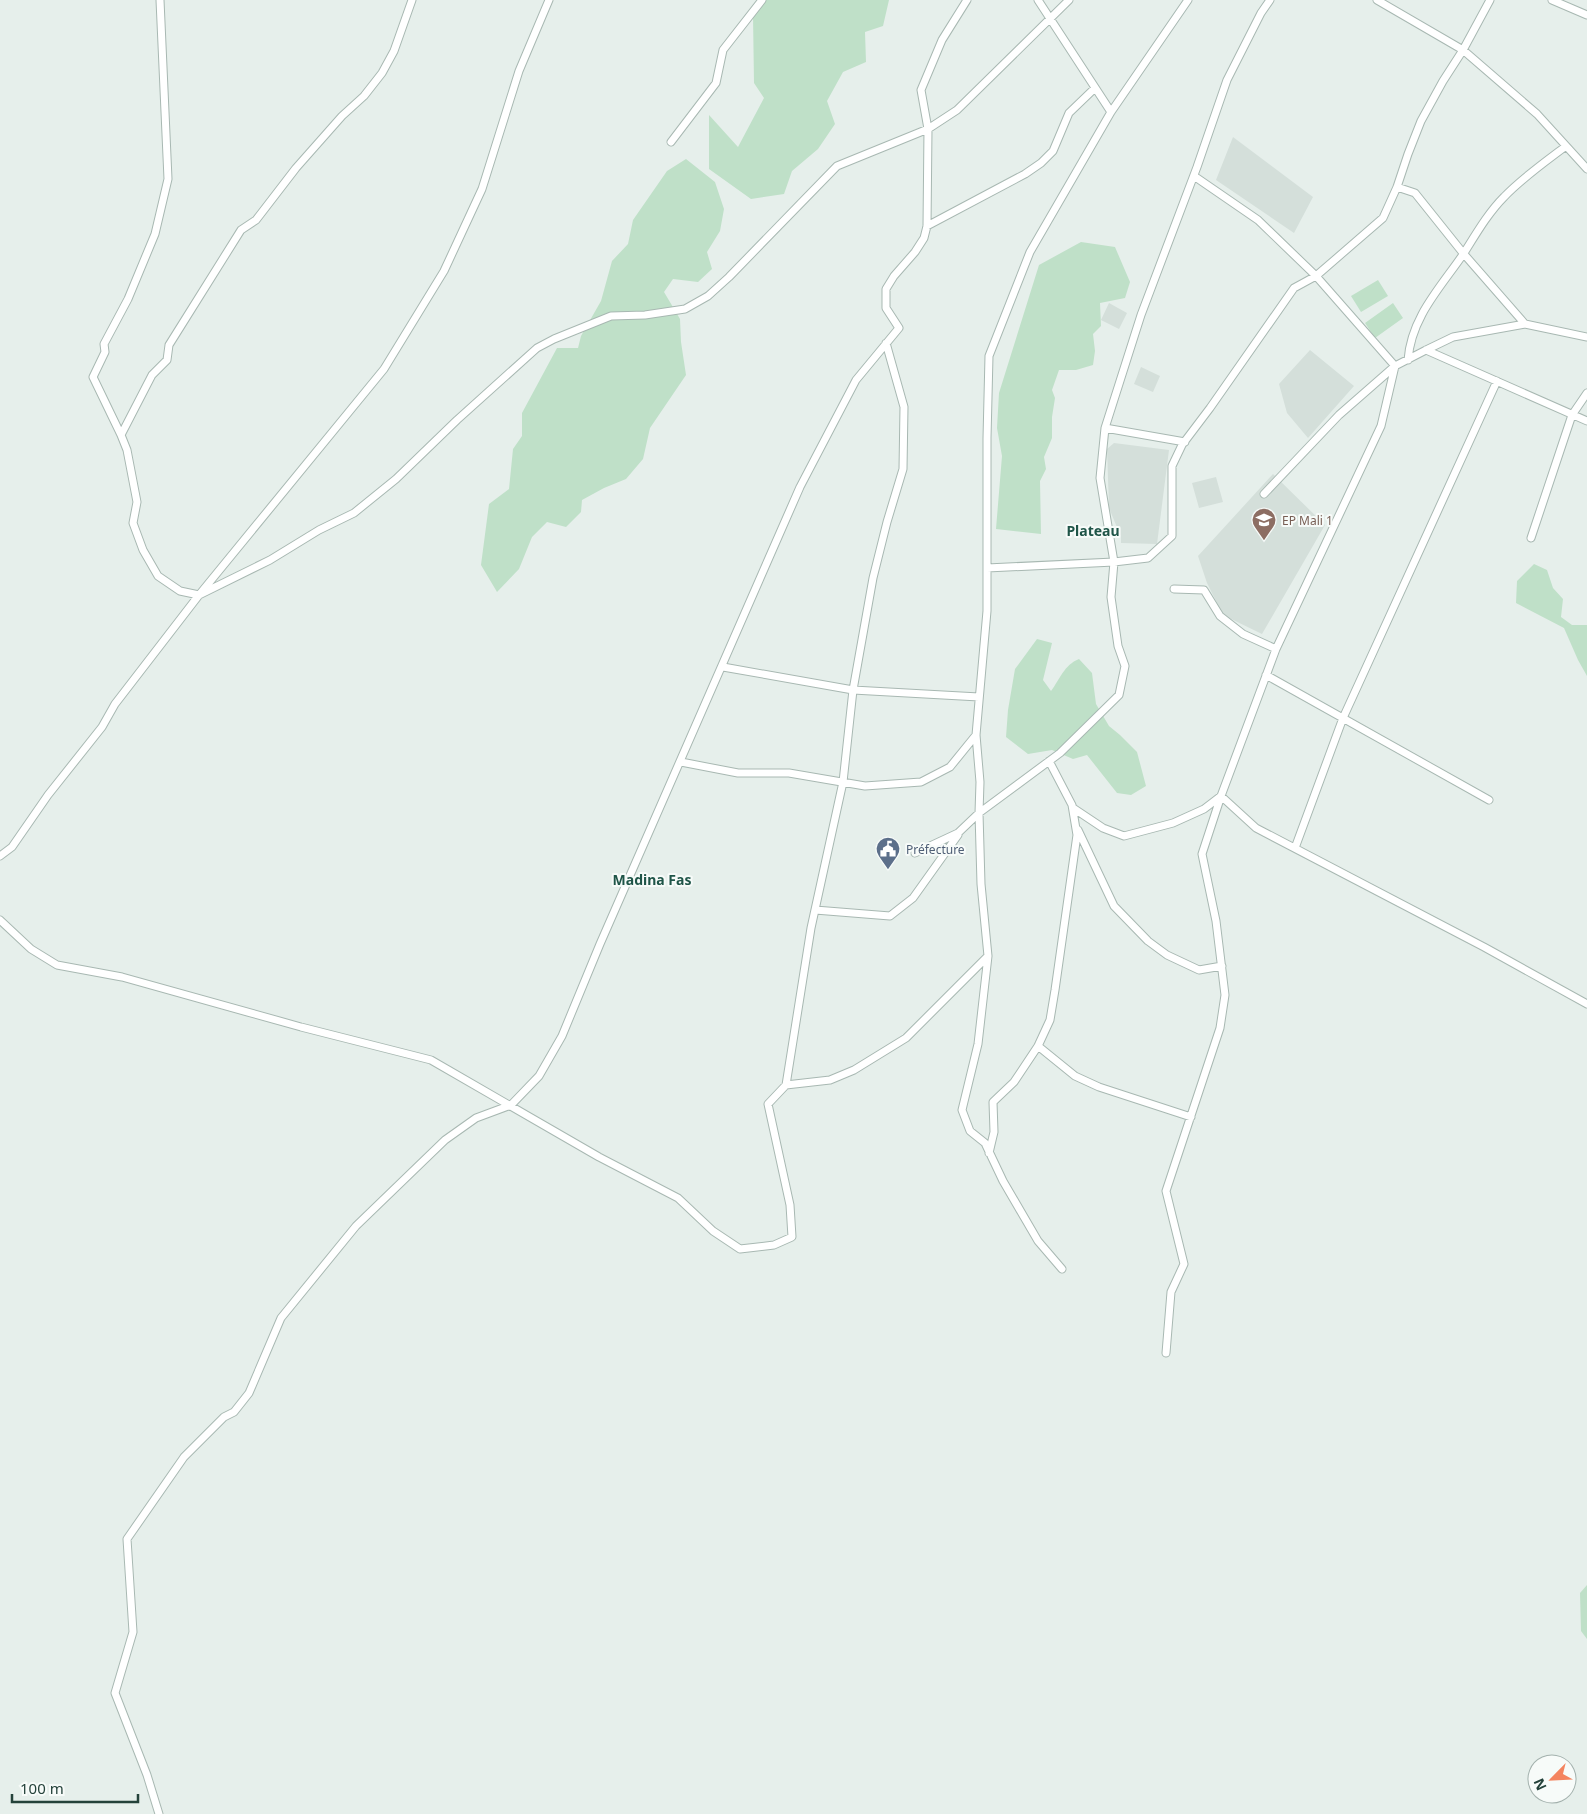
<svg xmlns="http://www.w3.org/2000/svg" width="1587" height="1814" viewBox="0 0 1587 1814" font-family="'Noto Sans',sans-serif">
<style>
.built{fill:#d4dfda}
.green{fill:#bfe0c8}
.lines{fill:none;stroke-linecap:round;stroke-linejoin:round}
.minor-casing{stroke:#a8b8b2;stroke-width:9}
.minor{stroke:#fff;stroke-width:7}
.labels{text-anchor:middle;dominant-baseline:central;stroke-width:4;stroke-linejoin:round;paint-order:stroke}
.education-label{font-size:12px;fill:#785e54;stroke:#f7fbf9;text-anchor:start}
.service-label{font-size:12px;fill:#4e5e75;stroke:#f7fbf9;text-anchor:start}
.neighbourhood-label{font-size:14px;font-weight:bold;fill:#1f5548;stroke:#f7fbf9}
</style>
<rect width="100%" height="100%" fill="#e6efeb"/>
<path class="built" d="M1233 137 1313 197 1294 233 1216 180Z
M1109 303 1127 313 1119 329 1101 320Z
M1310 350 1354 386 1308 438 1287 413 1279 384Z
M1141 367 1160 376 1153 392 1134 384Z
M1114 443 1169 450 1157 544 1121 543V537L1109 508 1107 449Z
M1273 474 1325 525 1262 634 1223 615 1207 583 1198 556Z
M1216 477 1223 502 1199 508 1192 483Z"/>
<path class="green" d="M763 0H889L883 26 865 32 866 62 843 72 827 101 835 124 818 149 792 171 784 194 751 199 709 169V115L738 147 764 98 754 83 753 15Z
M686 159 715 182 724 209 720 231 707 252 712 269 698 282 673 279 664 292 680 319 681 342 686 375 650 428 643 459 626 479 604 488 582 500 581 512 566 527 547 522 532 537 519 569 497 592 481 565 489 504 509 489 513 449 522 436V413L557 348H578L581 336 601 301 612 261 628 244 633 220 667 171Z
M1081 242 1115 247 1130 282 1125 298 1100 303 1101 326 1093 334 1095 351 1093 365 1076 370H1059L1052 390 1055 398 1052 417V438L1044 457 1046 469 1040 481 1041 534 996 529 1002 456 997 428 999 393 1039 265Z
M1378 280 1388 296 1361 312 1351 296Z
M1393 303 1403 318 1375 338 1365 323Z
M1534 564 1547 570 1553 588 1563 599 1561 617 1572 625H1587V676L1578 660 1564 628 1516 603 1517 581Z
M1037 639 1052 643 1043 680 1051 691C1060 679 1064 665 1079 659L1092 673 1096 704 1109 726 1120 735 1137 752 1146 786 1131 795 1117 793 1087 755 1073 759 1052 750 1028 754 1006 737 1008 710 1015 669Z
M1587 1585V1639L1581 1631 1580 1593Z"/>
<g class="lines">
<defs>
<path id="minor" d="M412 0 394 51 382 73 364 96 342 116 296 168 256 220 241 230 169 345 167 360 152 375 121 435 127 450 137 502 133 523 143 550 158 576 180 591 199 595 384 369 444 271 482 189 519 71 549 0
M1038 0 1111 112
M1377 0 1463 50 1537 114 1587 169
M1552 0 1587 15
M671 142 716 83 723 50 762 0
M1397 187 1415 193 1463 253 1525 324
M927 226 1025 174 1041 163 1053 151 1069 113 1095 88
M1426 350 1587 421
M1408 360C1411 317 1441 287 1464 253 1476 234 1488 213 1504 197 1522 178 1545 162 1566 146
M1105 428 1185 442
M121 435 93 377 105 352 104 344 128 299 155 234 168 179 160 0
M1264 494 1339 415 1395 366 1426 350 1453 337 1525 324 1587 337
M1531 538 1572 415 1587 393
M987 568 1114 562 1148 558 1172 536V466L1182 445 1210 408 1294 288 1316 276 1383 218 1397 187 1408 154 1421 121 1443 81 1463 50 1490 0
M1174 589 1204 590 1220 616 1243 634 1276 649
M723 667 853 690 979 697
M1266 675 1489 800
M681 762 738 773H789L865 786 921 782 950 767 976 735
M1073 808 1103 828 1124 836 1173 823 1204 809 1221 796 1256 828 1484 947 1587 1004
M1078 830 1114 906 1148 941 1167 955 1199 970 1222 966
M1295 848 1343 718 1497 381
M915 853 958 833 979 813 1060 753 1119 695 1125 666 1118 646 1111 597 1114 562 1100 478 1105 428 1141 315 1197 167 1227 80 1261 13 1270 0
M0 856 12 847 48 795 102 727 115 704 199 595 270 560 319 530 354 513 396 479 457 420 537 348 554 339 611 316 645 315 685 309 708 296 729 277 837 166 928 129 957 110 1069 0
M815 910 890 916 913 898 958 835
M0 920 31 949 57 965 122 977 301 1027 431 1060 599 1157 678 1198 713 1231 740 1249 774 1245 792 1237 790 1205 768 1104 786 1085 830 1080 854 1070 906 1038 988 956 981 884 979 813 980 782 976 735 987 611V438L989 356 1030 252 1111 112 1188 0
M988 956 978 1044 962 1110 970 1131 985 1143 1003 1181 1038 1241 1062 1269
M1038 1046 1075 1076 1099 1087 1191 1117
M786 1085 811 928 843 782 853 690 873 578 887 522 903 469 904 407 886 343
M989 1153 994 1132 993 1102 1014 1082 1038 1046 1050 1020 1055 990 1077 835 1072 805 1049 761
M1166 1353 1171 1292 1184 1264 1166 1191 1220 1028 1225 995 1216 921 1202 854 1221 796 1276 649 1381 426 1395 366 1316 276 1258 220 1194 176
M159 1814 147 1775 115 1693 133 1632 127 1539 184 1457 224 1417 234 1412 249 1393 281 1318 356 1226 445 1140 476 1118 511 1105 539 1076 562 1036 600 944 800 487 856 380 899 328 886 308V289L894 276 915 252 924 238 927 226 928 129 921 90 942 40 967 0"/>
</defs>
<use href="#minor" class="minor-casing"/>
<use href="#minor" class="minor"/>
</g>
<defs>
<symbol id="school-pin" viewBox="-11 -11 22 30"><path d="M0 17L-7.5 6A9.5 9.5 0 1 1 7.5 6Z" fill="#8d6e63" stroke="#f7fbf9"/><path d="M0-5L7-2L0 1L-7-2ZM-4 1L0 2.5L4 1V4Q0 6-4 4Z" fill="#fff"/></symbol>
<symbol id="civic-pin" viewBox="-11 -11 22 30"><path d="M0 17L-7.5 6A9.5 9.5 0 1 1 7.5 6Z" fill="#5c6f8a" stroke="#f7fbf9"/><path d="M-.6-6.5H3V-4.5H.6V-3L4-1V1h2V6H-6V1h2V-1L-.6-3ZM-1.2 2.5V6h2.4V2.5Z" fill="#fff"/></symbol>
</defs>
<g fill-rule="evenodd">
<use href="#school-pin" x="1250" y="506" width="28" height="38"/>
<use href="#civic-pin" x="874" y="835" width="28" height="38"/>
</g>
<g class="labels">
<g class="education-label">
<text x="1282" y="520">EP Mali 1</text>
</g>
<g class="service-label">
<text x="906" y="849">Préfecture</text>
</g>
<g class="neighbourhood-label">
<text x="1093" y="530">Plateau</text>
<text x="652" y="879">Madina Fas</text>
</g>
</g>
<g transform="translate(1552 1779) rotate(246)"><circle r="24" fill="#f7fbf9" stroke="#a3b1ad"/>
<path d="M0-4L9 19L0 12L-9 19Z" fill="#f4845f"/>
<text y="-8" font-size="14" font-weight="bold" text-anchor="middle" fill="#24423a">N</text>
</g>
<path d="M12 1794v8h126v-8" fill="none" stroke="#24423a" stroke-width="2.5"/>
<text x="20" y="1794" font-size="15" fill="#24423a" stroke="#f7fbf9" stroke-width="4" paint-order="stroke">100 m</text>
</svg>
